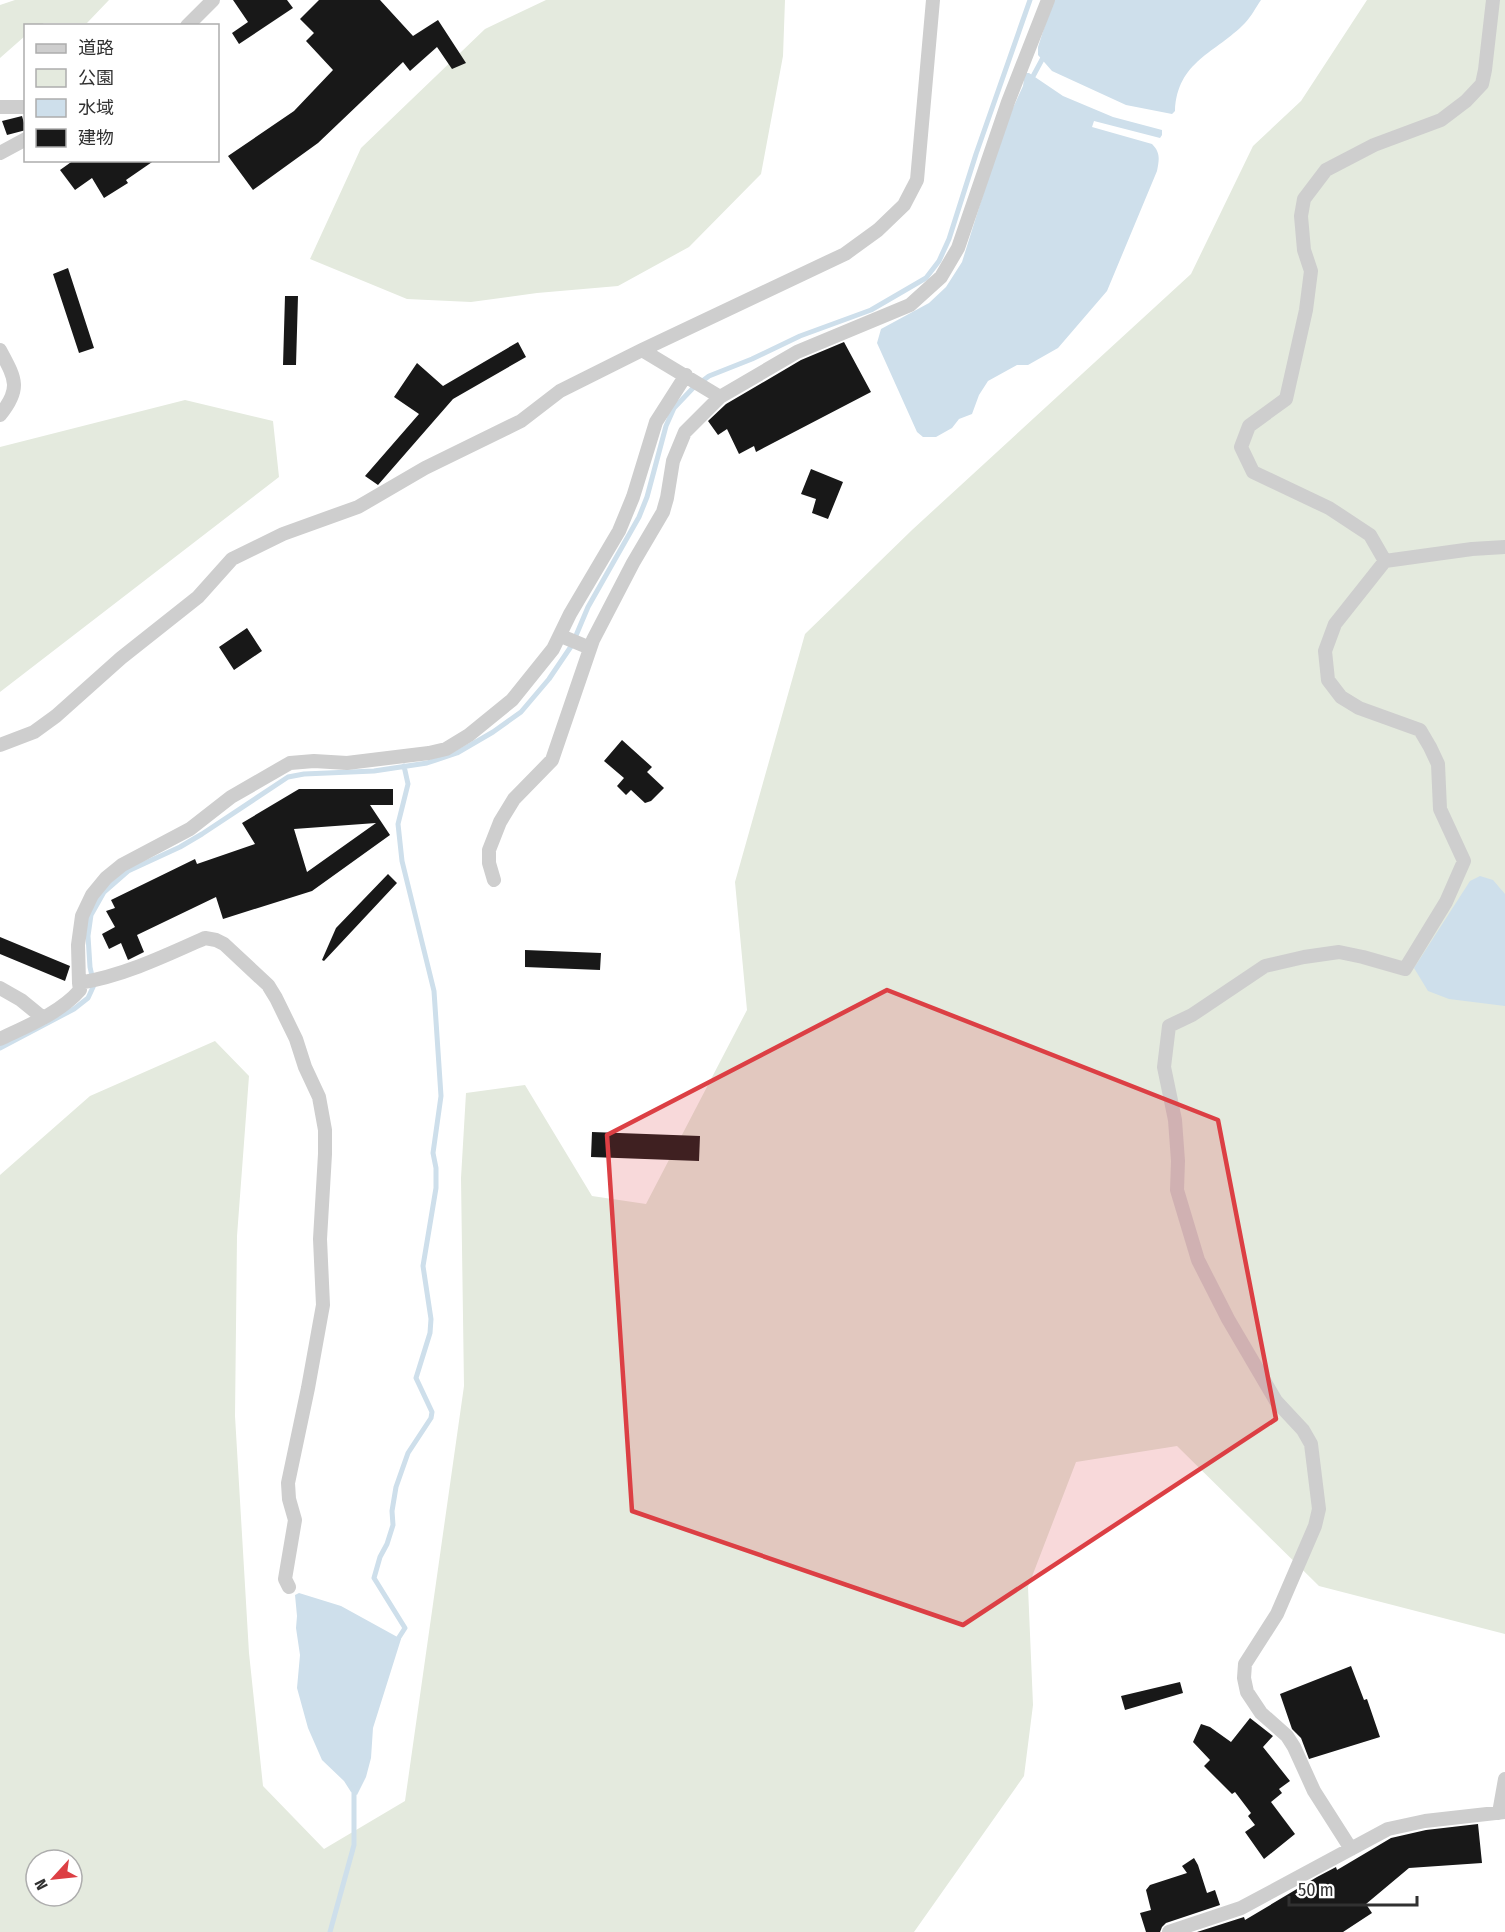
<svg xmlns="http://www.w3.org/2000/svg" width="1505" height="1932" viewBox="0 0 1505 1932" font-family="'Fira Sans Condensed','Noto Sans JP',sans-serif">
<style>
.green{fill:#e4eade;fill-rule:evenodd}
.water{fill:#cedfeb}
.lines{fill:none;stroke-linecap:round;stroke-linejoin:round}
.stream{stroke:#cedfeb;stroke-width:5}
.building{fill:#181818;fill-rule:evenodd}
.street{stroke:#cecece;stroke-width:14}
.marked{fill:#dc3f44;fill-opacity:0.2;stroke:#dc3f44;stroke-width:4.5;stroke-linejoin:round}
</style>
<rect width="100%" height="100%" fill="#fff"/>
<path class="green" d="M15 0H109L87 23H44L41 25 26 26 25 36 0 58V5Z
M546 0H785L783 56 761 174 689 247 618 286 537 293 471 302 407 299 310 259 361 148 485 29Z
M1367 0H1505V1634L1319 1586 1177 1446 1076 1462 1028 1587 1033 1705 1024 1776 914 1932H0V1175L90 1096 215 1041 249 1076 237 1236 235 1416 249 1653 263 1786 324 1849 405 1801 464 1386 461 1178 466 1093 525 1085 592 1196 646 1204 747 1010 735 882 805 634 912 530 1191 274 1253 146 1301 101ZM36 1860H72V1896H36Z
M185 400 273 421 279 477 0 692V447Z"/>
<path class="water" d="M1053 0H1261C1256 7 1251 17 1245 23 1216 53 1177 61 1175 111L1172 114 1126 105 1052 71 1038 55V47Z
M1025 73H1029L1063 96 1113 117 1162 130V135L1160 138 1094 121 1092 127 1152 144C1161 153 1159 160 1157 171L1107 291 1058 348 1028 365H1017L988 381 979 395 972 414 959 419 952 428 936 437H923L917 432 877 343 881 329 929 303 946 287 962 262 992 166 1012 110 1023 86Z
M1480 876 1493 880 1505 894V1006L1449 999 1428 991 1414 968 1470 881Z
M299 1593 341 1606 401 1639 373 1728 371 1758 366 1777 357 1795 351 1792 344 1781 322 1760 308 1728 297 1688 300 1655 296 1628 297 1616 295 1595Z"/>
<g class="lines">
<path class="stream" d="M1031 80 1045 54
M0 1048 74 1009 88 998 94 985 90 967 88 936 91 915 104 892 128 871 180 847 202 834 288 777 304 774 374 771 427 763 457 753 493 732 521 712 549 679 572 645 588 607 639 517 647 497 666 426 674 408 693 388 709 376 752 359 800 336 871 310 926 278 939 261 949 239 976 154 1030 0
M396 1642 405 1628 374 1578 380 1557 387 1544 393 1525 392 1511 396 1487 408 1453 431 1418 432 1412 416 1378 430 1333 431 1319 423 1266 436 1188V1168L433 1153 441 1096 434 991 402 861 398 824 408 784 404 766
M330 1932 354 1845V1787"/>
</g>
<path class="building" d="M233 0H287L293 8 239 44 232 33 248 22Z
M319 0H380L413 36 438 20 466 63 452 69 437 47 410 71 403 62 318 143 253 190 228 156 294 111 333 70 306 41 314 33 300 19Z
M22 116 26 130 7 135 2 121Z
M74 160H155L126 180 128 183 104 198 92 178 75 190 60 170Z
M68 268 94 348 79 353 53 274Z
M285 296H298L296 365H283Z
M518 342 526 357 453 399 378 485 365 476 419 414 394 397 417 363 443 386Z
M844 342 871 392 756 452 754 446 739 454 727 429 718 435 708 421 726 404 801 360Z
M811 469 843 482 828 519 812 513 816 499 801 494Z
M247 628 262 651 234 670 219 647Z
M622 740 652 767 647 772 664 788 651 801 645 803 631 790 626 795 617 786 624 778 604 761Z
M299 789H393V805H370L390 835 312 891 223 919 216 897 137 935 144 952 128 960 121 943 109 949 102 934 115 927 106 911 115 908 111 900 195 859 197 864 255 844 242 823ZM376 823 307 872 294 829Z
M388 874 397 883 324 961 322 960 336 928Z
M0 937 70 966 65 981 0 954Z
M525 950 601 953 600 970 525 967Z
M592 1132 700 1136 699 1161 591 1157Z
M1351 1666 1364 1700 1367 1699 1380 1737 1309 1759 1301 1738 1292 1729 1280 1694Z
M1180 1682 1183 1693 1125 1710 1121 1696Z
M1250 1718 1273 1736 1263 1747 1290 1781 1279 1789 1282 1793 1271 1802 1295 1834 1264 1859 1245 1832 1255 1825 1248 1816 1251 1813 1235 1792 1232 1794 1204 1766 1210 1760 1193 1742 1201 1724 1210 1727 1231 1742Z
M1478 1824 1482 1863 1409 1868 1366 1904 1372 1913 1343 1932H1197L1244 1917 1245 1920 1317 1877 1336 1867 1337 1870 1391 1838 1426 1830Z
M1194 1858 1198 1865 1207 1893 1215 1890 1220 1905 1166 1923 1162 1927 1160 1932H1146L1140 1913 1151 1910 1146 1890 1150 1885 1187 1873 1182 1866Z"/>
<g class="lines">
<path class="street" d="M187 26 213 0
M0 107H26
M0 153 26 139
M0 350C15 378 22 388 0 415
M642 350 720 397
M1385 561 1370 535 1329 508 1253 472 1241 447 1249 426 1286 399 1306 310 1311 271 1304 250 1301 216 1304 199 1326 170 1374 145 1441 120 1466 101 1482 84 1485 70 1493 0
M561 636 590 648
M0 745 34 732 56 716 121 658 198 597 232 559 283 534 358 507 425 468 521 421 560 391 642 350 845 254 878 230 904 205 917 180 933 0
M494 880 489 863V850L500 822 514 799 552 760 593 640 633 563 663 512 667 498 673 461 685 432 720 397 797 352 910 305 941 277 958 248 1008 102 1048 0
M79 983 78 945 82 916 92 895 106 878 122 865 190 829 231 797 290 763 314 761 347 763 429 753 446 749 469 735 512 700 553 649 570 614 619 531 633 497 656 422 686 375
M0 988 21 1000 43 1018
M0 1039C27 1026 60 1013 80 990L79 983C123 976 165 956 205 938L216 940 224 944 268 985 276 998 296 1039 305 1067 319 1097 325 1130V1154L320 1239 323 1305 308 1388 288 1483 289 1499 295 1520 285 1579 289 1587
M1499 1813 1505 1779
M1351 1849 1314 1791 1294 1747 1287 1736 1261 1713 1247 1692 1244 1678 1245 1664 1277 1614 1315 1526 1319 1509 1311 1444 1303 1430 1276 1401 1228 1319 1198 1260 1177 1190 1178 1161 1175 1120 1164 1067 1169 1026 1192 1015 1265 966 1304 957 1339 952 1363 957 1405 969 1446 902 1464 861 1440 809 1438 764 1430 747 1420 730 1359 708 1341 697 1328 680 1325 651 1335 624 1385 561 1472 549 1505 547
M1169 1932 1241 1908 1388 1829 1425 1821 1505 1812"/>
</g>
<path class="marked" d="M887 990 1218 1120 1276 1419 963 1625 632 1511 607 1135Z"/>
<rect x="24" y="24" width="195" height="138" fill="#ffffff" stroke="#adadad" stroke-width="1.5"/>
<rect x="36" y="44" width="30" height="9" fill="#cecece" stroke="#adadad" stroke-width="1.5"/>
<text x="78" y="54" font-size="18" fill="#313131">道路</text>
<rect x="36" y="69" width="30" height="18" fill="#e4eade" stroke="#adadad" stroke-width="1.5"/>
<text x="78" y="84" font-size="18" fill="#313131">公園</text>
<rect x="36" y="99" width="30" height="18" fill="#cedfeb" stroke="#adadad" stroke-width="1.5"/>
<text x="78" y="114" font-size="18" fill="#313131">水域</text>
<rect x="36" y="129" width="30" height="18" fill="#181818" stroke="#adadad" stroke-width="1.5"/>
<text x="78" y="144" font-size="18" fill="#313131">建物</text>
<g transform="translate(54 1878) rotate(243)"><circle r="28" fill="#ffffff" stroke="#adadad" stroke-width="1.5"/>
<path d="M0-4.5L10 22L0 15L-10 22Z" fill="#dc3f44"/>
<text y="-9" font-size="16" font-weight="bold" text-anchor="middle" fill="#313131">N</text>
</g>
<path d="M1289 1896v9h128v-9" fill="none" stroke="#313131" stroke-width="3"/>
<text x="1298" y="1896" font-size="18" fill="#313131" stroke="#ffffff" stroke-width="4.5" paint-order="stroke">50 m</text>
</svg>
